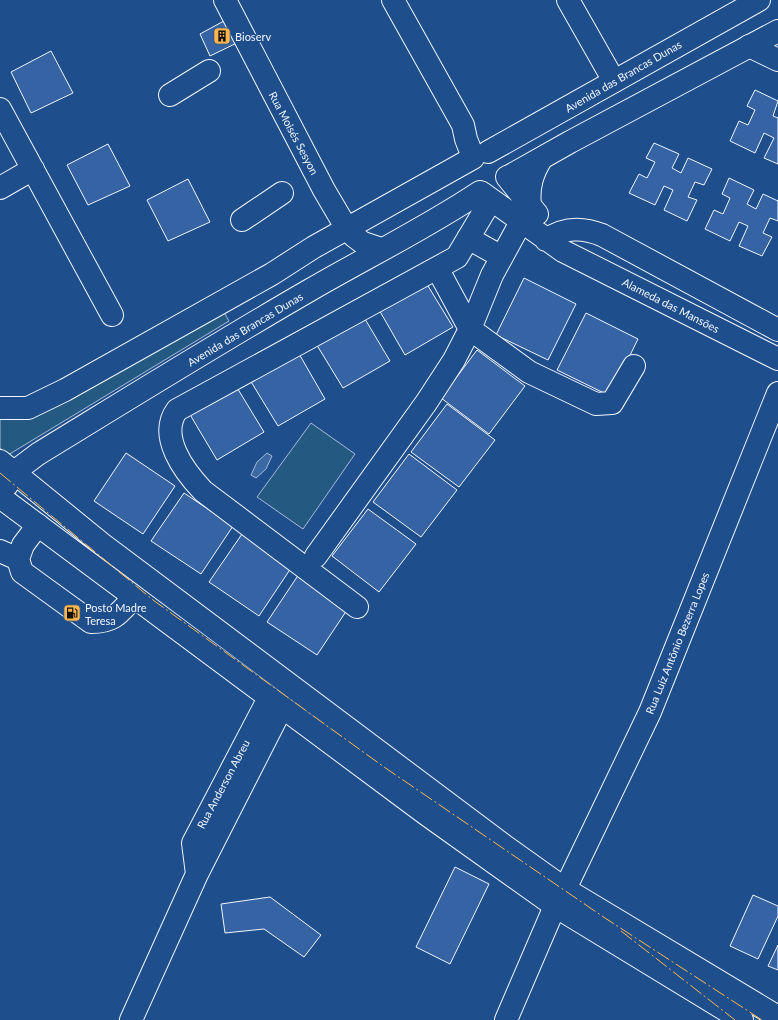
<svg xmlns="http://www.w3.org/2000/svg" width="778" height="1020" viewBox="0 0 778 1020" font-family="Lato,sans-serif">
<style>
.green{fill:#245a82;stroke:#a8bbd7}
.water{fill:#3b69a3;stroke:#a8bbd7}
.building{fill:#3563a3;stroke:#f2f6ff}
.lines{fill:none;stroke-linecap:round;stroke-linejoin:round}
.minor-casing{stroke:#f2f6ff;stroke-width:24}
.major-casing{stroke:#f2f6ff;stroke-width:24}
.minor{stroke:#1f4e8c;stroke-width:22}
.major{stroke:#1f4e8c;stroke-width:22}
.power{stroke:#ffb74d;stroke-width:1;stroke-dasharray:14 3 2 3;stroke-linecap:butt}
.labels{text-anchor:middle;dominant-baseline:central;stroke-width:3;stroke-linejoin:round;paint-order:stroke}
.poi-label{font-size:11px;fill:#f2f6ff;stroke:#1f4e8c;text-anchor:start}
.street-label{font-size:11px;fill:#f2f6ff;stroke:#1f4e8c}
</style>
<rect width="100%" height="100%" fill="#1f4e8c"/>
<path class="green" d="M222 309 229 321 8 455 0 448V418Z
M311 423 355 454 303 529 257 497Z"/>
<path class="water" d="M267 453 272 456 266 469 256 478 251 475 257 462Z"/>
<path class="building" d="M233 16 245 39 210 56 200 34Z
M51 51 73 93 31 113 11 72Z
M755 90 778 101 773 116 778 118V164L764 158 774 138 764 133 755 153 730 141 739 121 748 125 755 110 747 106Z
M654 143 679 154 672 168 681 173 688 158 712 169 704 185 695 182 688 197 697 200 687 221 664 210 673 190 664 186 655 205 629 193 639 174 647 178 655 162 646 158Z
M108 144 130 186 88 205 67 165Z
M729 178 754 190 747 204 756 209 763 194 778 201V221L770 218 763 233 772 237 762 256 739 246 748 226 739 222 730 241 705 229 714 210 723 214 730 198 722 194Z
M188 179 210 222 168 241 147 200Z
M524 278 576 304 548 360 496 335Z
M425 281 453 327 405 355 378 308Z
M586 313 638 339 610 396 557 370Z
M362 314 390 361 343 388 315 342Z
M477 350 525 386 489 434 441 398Z
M298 352 325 399 278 426 250 380Z
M236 386 264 432 217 460 189 413Z
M447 404 495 440 459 487 411 452Z
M126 453 175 486 143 534 94 501Z
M409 454 457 490 421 537 373 502Z
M184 493 233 526 201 574 151 541Z
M368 509 416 544 379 592 332 556Z
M242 534 291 568 259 616 209 582Z
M299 574 349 607 317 655 267 622Z
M455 867 489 884 450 964 416 947Z
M753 895 778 906V916L758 959 730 946Z
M270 897 321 935 304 957 264 929 225 933 221 904Z
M778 945V970L768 966Z"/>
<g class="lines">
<defs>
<path id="minor" d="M225 0 324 190 347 229 355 237 363 243 381 249
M393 0 463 125 466 139 473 157
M568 0 614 81
M749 46 778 60
M170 95 209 71
M0 109 112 315
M507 177 537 214
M0 188 33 169
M482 193 563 251 778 359
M242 220 282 193
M468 238 502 257
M546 240C564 227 582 227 602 235L778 330
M437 268 470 329 529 372 596 404 612 403 634 366
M38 525 23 545 18 559 22 572 91 622C115 622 119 613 134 597
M0 551 18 559
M316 556 426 403 454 360 470 329 492 275 521 222
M357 607 203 491C184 471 158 436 177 410L457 257 491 200
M197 874 193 843 269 698
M565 889 650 712 778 393
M131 1020 197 874 282 707
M506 1020 555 906"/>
<path id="major" d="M488 152 759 0
M508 177 570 142 778 31
M530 206C528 187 532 173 542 158
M0 408H28L65 390 272 274 314 247 473 158
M0 461 102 544 506 847 565 889 778 1017
M7 485 14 472 38 454C128 399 218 343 310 290 367 257 426 228 480 192
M0 497 426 814 555 906 742 1020"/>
</defs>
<use href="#minor" class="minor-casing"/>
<use href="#major" class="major-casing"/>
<use href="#minor" class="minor"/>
<use href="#major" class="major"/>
<path class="power" d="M0 473 153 600 384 767 605 918 762 1020
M621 931 735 1020"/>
</g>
<defs>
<symbol id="building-square" viewBox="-11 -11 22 22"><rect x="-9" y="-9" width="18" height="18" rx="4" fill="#ffb74d" stroke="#1f4e8c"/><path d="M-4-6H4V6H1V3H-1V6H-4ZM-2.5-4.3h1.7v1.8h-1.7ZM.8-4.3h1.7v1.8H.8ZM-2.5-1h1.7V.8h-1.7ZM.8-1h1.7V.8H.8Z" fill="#111"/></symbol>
<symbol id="fuel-square" viewBox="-11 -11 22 22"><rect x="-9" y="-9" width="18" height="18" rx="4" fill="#ffb74d" stroke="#1f4e8c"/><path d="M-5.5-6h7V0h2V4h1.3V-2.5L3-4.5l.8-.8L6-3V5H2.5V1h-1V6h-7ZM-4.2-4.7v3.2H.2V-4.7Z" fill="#111"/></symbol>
</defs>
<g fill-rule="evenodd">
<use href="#building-square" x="212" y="26" width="20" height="20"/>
<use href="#fuel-square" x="62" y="603" width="20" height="20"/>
</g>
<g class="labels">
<g class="poi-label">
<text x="235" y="36">Bioserv</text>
<text x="85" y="607">Posto Madre<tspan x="85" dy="13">Teresa</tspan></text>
</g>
<g class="street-label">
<text transform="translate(623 76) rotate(-30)">Avenida das Brancas Dunas</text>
<text transform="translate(294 133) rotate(62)">Rua Moisés Sesyon</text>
<text transform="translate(671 305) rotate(27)">Alameda das Mansões</text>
<text transform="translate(245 329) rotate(-31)">Avenida das Brancas Dunas</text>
<text transform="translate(677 643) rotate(-68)">Rua Luiz Antônio Bezerra Lopes</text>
<text transform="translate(223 784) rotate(-62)">Rua Anderson Abreu</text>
</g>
</g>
</svg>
